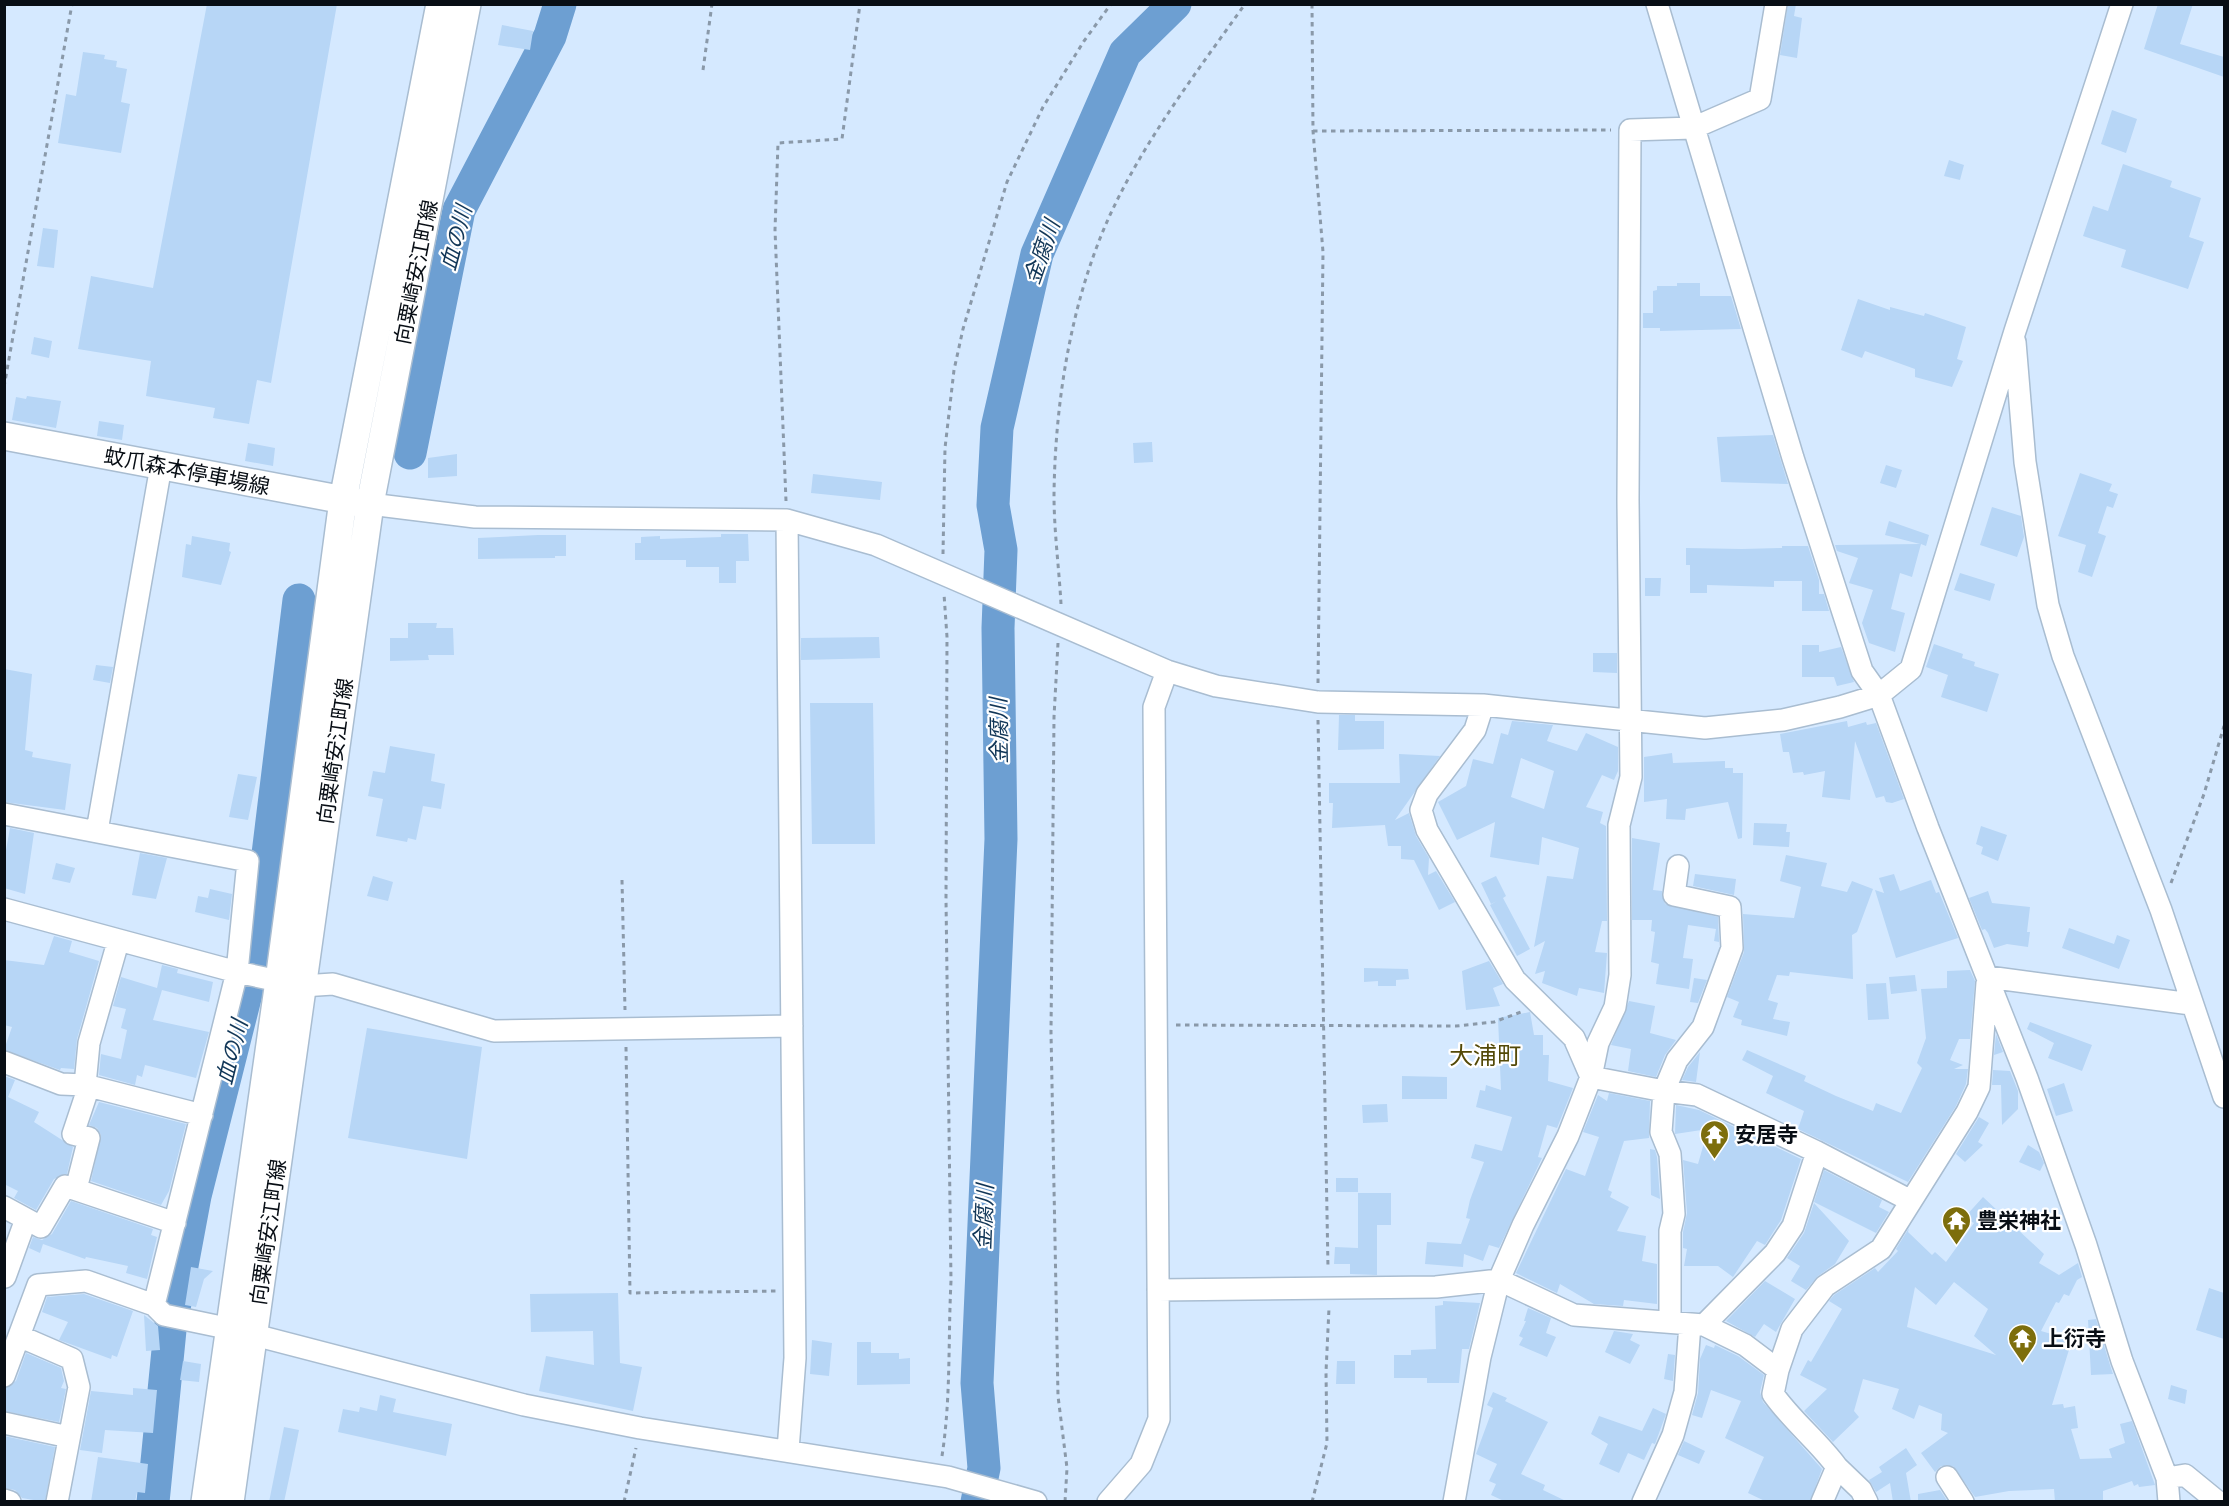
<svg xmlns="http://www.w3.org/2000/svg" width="2229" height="1506" viewBox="0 0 2229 1506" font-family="Cabin,'Noto Sans JP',sans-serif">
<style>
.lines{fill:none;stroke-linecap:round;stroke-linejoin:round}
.river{stroke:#6d9fd2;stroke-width:33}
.building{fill:#b7d6f6;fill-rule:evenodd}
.minor-casing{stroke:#a9bdd1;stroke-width:24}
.major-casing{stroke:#a9bdd1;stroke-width:30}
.path{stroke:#8a99a9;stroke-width:3;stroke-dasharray:4.5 4.5;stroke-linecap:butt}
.minor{stroke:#fff;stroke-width:21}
.major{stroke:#fff;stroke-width:27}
.labels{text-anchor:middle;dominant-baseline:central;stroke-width:4.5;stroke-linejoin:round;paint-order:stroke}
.street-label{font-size:21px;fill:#080e15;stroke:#fff}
.poi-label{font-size:21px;font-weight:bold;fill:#080e15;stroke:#fff;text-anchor:start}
.water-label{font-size:22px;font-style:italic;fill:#113657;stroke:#fff}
.quarter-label{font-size:24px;fill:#534907;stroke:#fff}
</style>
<rect width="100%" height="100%" fill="#d5e9ff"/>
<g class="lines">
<path class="river" d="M410 453 459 210 550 36 560 4
M153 1502 170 1330 195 1196 247 990 263 895 299 600
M977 1502 984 1468 977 1383 1001 839 998 628 1001 550 993 505 997 428 1037 254 1125 53 1175 4"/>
</g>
<path class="building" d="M207 4H337L271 383 257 380 249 424 213 418 215 408 146 396 151 361 78 349 91 276 153 288Z
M1788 4H1796L1794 16 1802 18 1797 58 1780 55Z
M2158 4H2193L2180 44 2224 57V77L2144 49Z
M502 25 533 31 530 50 498 45Z
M83 52 105 55 104 59 117 61 116 67 127 69 121 102 130 104 121 153 58 143 66 94 76 96Z
M2112 110 2137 119 2126 153 2101 144Z
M1949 160 1964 165 1960 180 1944 176Z
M2123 164 2172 181 2170 187 2201 198 2189 237 2204 242 2188 289 2121 267 2126 250 2083 236 2093 206 2108 211Z
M43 228 58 230 54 268 37 266Z
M1677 283H1700V296H1731L1741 329 1660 331V328H1643V313H1653V291L1657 290V286H1677Z
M1858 299 1890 310V307L1924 316 1925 313 1966 327 1957 359 1963 361 1952 387 1915 377V369L1865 351 1862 358 1841 350Z
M34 337 52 341 49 358 31 354Z
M27 396 61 401 56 428 12 420 16 397 26 399Z
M99 421 124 425 122 440 97 436Z
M1773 435 1788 484 1721 482 1717 437Z
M1152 442 1153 462 1134 463 1133 443Z
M248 443 275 448 273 466 245 461Z
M457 454V476L428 478V458Z
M1886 465 1902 470 1896 488 1880 483Z
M2080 473 2112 484 2109 491 2118 494 2113 508 2107 506 2098 533 2106 536 2092 577 2078 572 2086 545 2058 536Z
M813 474 882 482 880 500 811 493Z
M1992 507 2021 516 2024 537 2017 557 1980 545Z
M1889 521 1929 535 1926 546 1921 544 1912 577 1900 573 1891 609 1905 613 1895 652 1869 643 1862 623 1873 590 1849 583 1858 558 1837 551 1835 545 1920 544 1885 535Z
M721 534H748L749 561H736V583H719V567H686V560H635V543H641V537L660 536V539L721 537Z
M538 535H566V556H555V558L478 559V538Z
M192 536 230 543 229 551 231 552 221 585 182 577 186 544 191 545Z
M1782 546H1808L1819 580V594H1824L1829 611H1802V581H1774V587L1707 585V593H1690V565H1686V548L1742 549 1782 548Z
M1960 573 1995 584 1990 601 1954 590Z
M1645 578H1661L1660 596H1645Z
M408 623H437L436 628H453L454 655H428L429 660 390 661V638H408Z
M879 637 880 658 801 660V638Z
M1934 644 1963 654 1962 658 1975 662 1974 666 1999 674 1987 712 1941 697 1948 675 1926 667Z
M1802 645H1819V652L1841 647 1854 682 1837 686 1834 677H1802Z
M1593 653H1617V673L1593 672Z
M96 665 113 667 110 683 93 680Z
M4 669 32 674 25 750 33 752 32 757 71 764 65 810 4 802Z
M810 703H873L875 844H812Z
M1339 715H1355V721H1384V749L1338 750Z
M1512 721 1553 725 1547 741 1577 751 1586 733 1618 747V771L1614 780 1602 775 1586 807 1603 812 1600 823 1606 826 1607 921H1602L1595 952 1607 953 1604 993 1579 988 1577 996 1542 983 1545 971 1535 974 1545 941 1534 947 1547 876 1573 879 1579 848 1542 837 1539 865 1490 857 1495 822 1457 840 1438 802 1466 786 1473 759 1493 764 1501 733 1508 735ZM1521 758 1554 771 1544 809 1511 797Z
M1847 721 1848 727 1866 722 1867 725 1876 723 1904 799 1892 803 1886 802 1884 796 1876 798 1855 741 1850 800 1822 797 1825 771 1804 775 1803 772 1793 773 1789 752H1783L1780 734Z
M390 746 435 754 431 781 445 784 441 809 423 806 416 840 408 838 407 842 376 836 383 799 368 796 373 771 385 773Z
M1672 753 1673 763 1725 761V768H1733V773H1743L1742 838 1738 839 1728 802 1686 809 1685 820 1666 819 1667 799 1644 802V757Z
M1399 754 1440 756 1395 820 1409 813 1416 836 1429 858 1428 875 1436 871 1455 902 1439 910 1414 860 1401 859V846H1388L1385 825 1332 828 1333 803H1329V783H1400Z
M238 774 257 777 248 820 229 817Z
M1754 823 1787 824 1786 832H1790L1789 847 1753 845Z
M1981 826 2007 835 1998 861 1981 854 1983 847 1976 844Z
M10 828 34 833 25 894 4 888V861Z
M1632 838 1660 843 1653 890 1662 891 1665 904 1718 917 1719 942 1714 941 1716 929 1688 925 1683 958 1693 959 1689 989 1656 984 1659 964 1651 962 1655 932 1651 931 1652 920H1632Z
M140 853 167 858 156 899 132 895Z
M1786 855 1827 863 1821 886 1847 892 1852 881 1873 889 1857 932 1852 935 1853 979 1790 972 1789 976 1777 975 1768 1000 1778 1003 1773 1019 1790 1022 1787 1036 1741 1025 1742 1020 1733 1017 1739 1002 1727 997 1744 952 1743 914 1794 918 1801 887 1780 881Z
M56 863 75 868 70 883 52 879Z
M1695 874 1736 879 1734 895 1693 886Z
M1894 874 1900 891 1931 880 1936 893 1939 892 1958 938 1896 958 1875 890 1884 893 1879 878Z
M373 876 393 882 388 901 367 896Z
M1496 876 1506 896 1503 898 1530 949 1517 956 1490 905 1497 901 1491 904 1481 883Z
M210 889 232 894 229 920 195 912 198 896 208 898Z
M1988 891 1992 903 2030 907 2027 932H2030L2028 947 2007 944 1994 948 1988 933 1985 929 1982 930 1969 898Z
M2069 928 2114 944 2117 935 2130 940 2119 969 2062 948Z
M54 936 72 941 69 952 99 961 77 1039 74 1069 61 1068 60 1070 4 1050 12 1027 4 1025V960L44 965Z
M1489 961 1503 984 1493 988 1500 1006 1466 1010 1462 971Z
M162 965 178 969 177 973 213 982 209 1002 162 990 153 1020 209 1032 196 1078 145 1065 142 1077 137 1075 135 1085 99 1075 101 1054 121 1059 127 1030 121 1028 126 1009 113 1006 121 977 157 988Z
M1364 968 1408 969 1409 979 1396 980V986H1378V981L1364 982Z
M1970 970 1975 981 1970 1039H1959L1950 1060 1963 1065 1954 1069H1968L1966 1084 1956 1106 1908 1182 1798 1129 1804 1111 1766 1093 1773 1076 1742 1060 1747 1050 1806 1076 1804 1081 1836 1096 1873 1111 1876 1103 1901 1113 1922 1068 1917 1063 1926 1038 1921 989 1947 988V971Z
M1915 975 1917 991 1891 994 1889 977Z
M1694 978 1707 980 1698 1003 1690 1002Z
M1886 983 1889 1019 1868 1020 1866 984Z
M1629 1001 1655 1006 1650 1033 1676 1040 1665 1055 1656 1077 1628 1071 1631 1049 1611 1045Z
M1530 1012 1534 1035H1543V1055H1549L1548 1081 1573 1088 1557 1128 1547 1125 1538 1157 1542 1158 1499 1248 1489 1245 1483 1261 1464 1254 1463 1267 1425 1264 1427 1242 1461 1244 1470 1219 1466 1218 1470 1200 1484 1162 1471 1158 1475 1144 1502 1151 1512 1117 1476 1107 1480 1090 1485 1091 1486 1085 1501 1090 1498 1018Z
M2030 1022 2092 1045 2082 1071 2048 1058 2054 1043 2027 1029Z
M367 1028 482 1047 467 1159 348 1138Z
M1996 1034 2003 1052 1994 1055Z
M1700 1052 1696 1082 1682 1080 1688 1067Z
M1993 1070 2010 1071 2018 1091V1109L2002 1125 2001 1085H1992Z
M4 1076 15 1080 8 1097 39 1112 34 1122 73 1147 67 1174 54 1179 36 1210 14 1198 18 1191 4 1184Z
M1402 1076 1447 1077V1099H1402Z
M2064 1083 2073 1111 2056 1116 2047 1089Z
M1609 1093 1650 1101 1649 1138 1624 1141 1608 1190 1612 1192 1610 1197 1629 1207 1617 1231 1646 1236 1642 1261 1657 1264V1304L1624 1300 1623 1306 1594 1304 1560 1284 1557 1293 1516 1273 1566 1169 1585 1176 1599 1137 1583 1132 1598 1095 1607 1101Z
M99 1102 186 1124 169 1191 161 1205 91 1181 101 1135 97 1128 89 1125Z
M1387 1104 1388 1122 1363 1123 1362 1105Z
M1676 1105 1699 1110 1801 1159 1781 1220 1765 1245 1757 1241 1733 1277 1718 1266H1684L1687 1249 1683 1248V1232L1687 1213 1683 1160 1698 1164 1708 1129 1675 1134Z
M1979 1117 1989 1123 1978 1142 1983 1145 1965 1162 1956 1154Z
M2028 1145 2039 1152 2044 1163 2040 1171 2019 1162Z
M1650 1149 1655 1150 1657 1157 1660 1199 1651 1195Z
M1824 1170 1882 1200 1879 1207 1889 1212 1876 1233 1814 1202Z
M1336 1178H1358V1192H1336Z
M1358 1193H1391V1225H1377V1275L1350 1274V1264H1334L1335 1247 1358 1248Z
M1983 1197 2044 1254 2039 1263 2059 1275 2078 1263 2082 1277 2077 1280 2069 1296 2064 1294 2059 1303 2056 1302 2041 1331 2072 1340 2052 1405 2063 1404 2064 1408 2075 1406 2078 1428 2071 1429 2080 1459 2112 1458 2109 1449 2125 1443 2120 1424 2132 1421 2155 1485 2139 1487 2138 1484 2134 1486 2132 1481 2103 1491V1502H2055L2054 1489 2009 1491 1975 1497 1953 1466H1941L1935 1472 1921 1453 1948 1433 1941 1430 1942 1414 1919 1405 1914 1419 1892 1409 1899 1389 1863 1379 1854 1411 1859 1417 1833 1442 1804 1411 1827 1389 1800 1375 1808 1360 1811 1362 1842 1309 1829 1301 1834 1295 1875 1268 1878 1272 1898 1251 1896 1249 1909 1228 1908 1232 1932 1255 1935 1252 1946 1262 1974 1223 1964 1218ZM1954 1282 1988 1309 1974 1336 1996 1355 1907 1327 1915 1287 1936 1305Z
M71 1201 153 1229 151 1235 157 1237 147 1279 126 1273 128 1266 86 1257 85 1259 43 1244 40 1253 29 1248 33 1237 42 1240 52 1234Z
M1814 1203 1849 1241 1835 1264 1818 1276 1806 1290 1791 1281 1800 1266 1787 1258 1804 1233Z
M191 1267 213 1271 204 1279 196 1307 185 1305Z
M1765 1281 1795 1299 1776 1332 1764 1324 1755 1337 1726 1321Z
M2209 1288 2224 1293V1339L2196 1330Z
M618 1293 620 1363 642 1367 633 1411 539 1391 546 1356 594 1365 593 1331 531 1332 530 1294Z
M84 1294 133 1311 117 1357 112 1355 111 1359 59 1340 68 1322 42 1312 47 1297Z
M1443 1301 1480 1303 1469 1349H1462L1459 1383H1427V1378H1394V1355H1411V1350L1436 1349 1435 1306 1443 1305Z
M1528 1308 1551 1318 1546 1333 1556 1337 1547 1357 1519 1345 1523 1338 1519 1336 1526 1321H1524Z
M144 1315 158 1326 160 1350 146 1351Z
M2096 1319 2110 1365 2113 1374 2091 1375 2088 1320Z
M1614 1331 1633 1334 1630 1340 1640 1345 1630 1364 1605 1352Z
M812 1340 832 1343 829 1376 810 1374Z
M857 1342H871V1353H899V1359L910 1358V1384L857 1385Z
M1706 1345 1714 1348 1715 1345 1738 1356 1764 1375 1760 1392 1763 1402 1822 1469 1810 1502H1767L1748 1493 1764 1457 1725 1438 1741 1401 1711 1390 1702 1418 1692 1415 1698 1393 1700 1359Z
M26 1353 61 1368 64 1381 61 1388 66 1389 59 1422 4 1411V1388L16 1381Z
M1668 1354 1675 1355 1673 1381 1664 1379Z
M183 1361 201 1364 199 1382 180 1380Z
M1337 1361H1355V1384H1336Z
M2171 1385 2187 1390 2185 1404 2168 1399Z
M133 1388 157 1390 153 1433 105 1430 102 1453 80 1450 91 1391 133 1395Z
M1493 1392 1507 1398 1505 1401 1548 1422 1521 1474 1545 1485 1543 1490 1568 1502H1506L1491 1495 1496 1484 1489 1481 1497 1464 1476 1454 1493 1408 1487 1405Z
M380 1395 396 1399 393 1412 452 1424 446 1456 338 1432 343 1409 359 1412 360 1407 377 1411Z
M1653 1408 1666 1414 1655 1444 1652 1443 1644 1460 1628 1453 1619 1473 1599 1464 1608 1444 1591 1434 1599 1416 1642 1431Z
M284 1427 299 1430 290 1474 284 1502H269Z
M4 1436 55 1447 45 1502 22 1498 15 1490 4 1488Z
M1684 1441 1705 1451 1699 1464 1678 1455Z
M1906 1448 1917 1465 1906 1473 1911 1502H1893L1890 1483 1876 1492 1869 1480 1882 1472 1879 1467Z
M98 1457 148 1464 145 1493 137 1492 135 1502H91Z
M1940 1490 1948 1502H1918V1494Z"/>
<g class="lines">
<defs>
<path id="minor" d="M1657 4 1793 458 1862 671 1879 695 1928 828 2027 1078 2086 1245 2122 1361 2167 1478 2169 1502
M2015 342 2025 462 2048 605 2063 656 2161 910 2224 1097
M370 504 475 517 787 520 876 545 1167 671 1216 686 1318 702 1483 705 1705 728 1783 720 1840 707 1879 695 1911 669 2015 331 2122 4
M787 520 795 1358 788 1450
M1483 705 1475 730 1427 794 1421 810 1427 830 1515 980 1574 1038 1591 1077 1664 1091 1661 1132 1670 1154 1674 1214 1670 1231V1321
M4 814 248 861 237 972 154 1305 164 1315 231 1329 524 1405 640 1428 948 1477 1036 1502
M97 831 161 466
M1678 866 1674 895 1730 907 1732 948 1703 1027 1677 1060 1664 1091 1697 1095 1817 1152
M4 909 237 972 302 986 333 984 494 1031 792 1026
M1988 977 2191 1004
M4 1062 61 1084 85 1085 202 1115
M85 1085 89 1043 118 942
M76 1189 89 1138 73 1134 89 1086
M4 1207 41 1227 65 1186 175 1223
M5 1277 26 1219
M1158 1290 1436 1287 1499 1280 1574 1315 1704 1325 1745 1345 1778 1370
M1704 1325 1775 1253 1793 1226 1817 1152 1911 1201
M19 1336 72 1359 79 1387 57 1502
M4 1376 38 1285 86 1281 154 1305
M4 1423 69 1437
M1837 1467 1861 1490 1867 1502
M1947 1477 1963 1502
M2167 1478 2185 1475 2218 1502
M4 1500 10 1502
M1108 1502 1141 1464 1159 1419 1154 707 1167 671
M1454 1502 1480 1357 1499 1280 1523 1225 1568 1136 1591 1077 1598 1043 1615 1007 1620 975 1619 825 1631 777 1628 500 1630 130 1693 128 1760 99 1776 4
M1643 1502 1673 1435 1685 1392 1690 1324
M1822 1502 1837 1467C1818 1441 1792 1421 1773 1394L1778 1370 1792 1329 1825 1286 1881 1249 1967 1112 1979 1087 1987 983"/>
<path id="major" d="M4 436 360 503
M205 1502 279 981 343 500 440 4
M230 1502 370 504 467 4"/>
</defs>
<use href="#minor" class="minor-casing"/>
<use href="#major" class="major-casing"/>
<path class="path" d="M1312 4 1313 131 1323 252 1318 683
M703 70 712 4
M1313 131 1611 130
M4 387 72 4
M786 501 775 230 778 143 842 139 860 4
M943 554 945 448 954 370 963 329 1007 182 1043 107 1084 41 1111 4
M1061 604C1059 568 1054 531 1054 495 1055 405 1070 307 1106 224 1140 146 1196 73 1245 4
M1058 643 1054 717 1051 1032 1058 1396 1067 1468 1065 1502
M1318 720 1328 1268
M622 880 625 1010
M2171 883 2204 794 2224 726
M1176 1025 1456 1026 1494 1022 1521 1012
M626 1047 630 1293 777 1291
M942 1456C951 1398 948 1340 951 1281L946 899 947 637 944 594
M624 1502 636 1448
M1312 1502 1327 1443 1326 1372 1329 1308"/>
<use href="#minor" class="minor"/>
<use href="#major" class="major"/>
</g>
<defs>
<symbol id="temple-pin" viewBox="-11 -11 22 30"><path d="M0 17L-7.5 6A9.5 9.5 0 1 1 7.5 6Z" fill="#7d6e0c" stroke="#fff"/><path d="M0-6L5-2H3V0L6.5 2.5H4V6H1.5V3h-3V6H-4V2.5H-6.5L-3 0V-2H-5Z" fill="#fff"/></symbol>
</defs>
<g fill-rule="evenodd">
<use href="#temple-pin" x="1698" y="1118" width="33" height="45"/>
<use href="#temple-pin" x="1940" y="1204" width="33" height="45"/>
<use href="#temple-pin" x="2006" y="1322" width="33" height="45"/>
</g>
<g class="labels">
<g class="street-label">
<text transform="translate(416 272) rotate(-79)">向粟崎安江町線</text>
<text transform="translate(187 471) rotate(11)">蚊爪森本停車場線</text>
<text transform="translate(335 751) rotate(-82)">向粟崎安江町線</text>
<text transform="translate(268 1232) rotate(-82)">向粟崎安江町線</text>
</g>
<g class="poi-label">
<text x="1735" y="1134">安居寺</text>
<text x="1977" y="1220">豊栄神社</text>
<text x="2043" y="1338">上衍寺</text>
</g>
<g class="water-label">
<text transform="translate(456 238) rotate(-75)">血の川</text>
<text transform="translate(1042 252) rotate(-71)">金腐川</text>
<text transform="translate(999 731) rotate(-91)">金腐川</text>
<text transform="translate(232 1052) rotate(-76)">血の川</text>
<text transform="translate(984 1217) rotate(-88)">金腐川</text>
</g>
<g class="quarter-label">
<text x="1485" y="1055">大浦町</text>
</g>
</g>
<rect width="2229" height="1506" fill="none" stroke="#080e15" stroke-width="12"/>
</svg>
